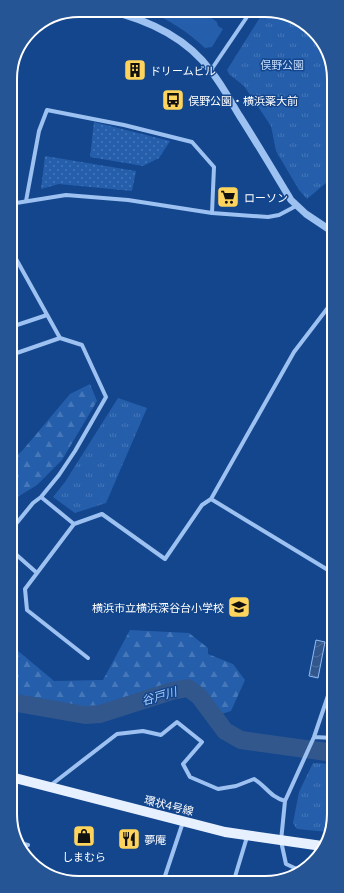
<svg xmlns="http://www.w3.org/2000/svg" width="344" height="893" viewBox="0 0 344 893" font-family="'Open Sans','Noto Sans JP',sans-serif">
<style>
.grass{fill:#255fac}
.forest{fill:url(#forest-firs)}
.park{fill:url(#park-tufts)}
.garden{fill:url(#garden-dots)}
.water{fill:url(#water-waves);stroke:#8fbcf4}
.lines{fill:none;stroke-linecap:round;stroke-linejoin:round}
.river{stroke:#32578c;stroke-width:18}
.minor{stroke:#9dc1f1;stroke-width:4}
.tertiary{stroke:#9dc1f1;stroke-width:7}
.primary{stroke:#e7f0ff;stroke-width:10}
.labels{text-anchor:middle;dominant-baseline:central;stroke-width:3;stroke-linejoin:round;paint-order:stroke}
.park-label{font-size:11px;fill:#c4dcfc;stroke:#13468d}
.poi-label{font-size:11px;fill:#fff;stroke:#13468d;text-anchor:start}
.street-label{font-size:11px;fill:#fff;stroke:#13468d}
.water-label{font-size:12px;font-style:italic;fill:#a9cbf8;stroke:#13468d}
.rim{fill:none;stroke:#fff;stroke-width:2}
</style>
<defs>
<pattern id="forest-firs" width="22" height="20" patternUnits="userSpaceOnUse"><rect width="22" height="20" fill="#255fac"/><path d="M5 1l3.5 6h-7zM16 11l3.5 6h-7z" fill="#4677b8"/></pattern>
<pattern id="park-tufts" width="24" height="20" patternUnits="userSpaceOnUse"><rect width="24" height="20" fill="#255fac"/><path d="M3 7l-1-3M5 7V3M7 7l1-3M15 17l-1-3M17 17v-4M19 17l1-3" fill="none" stroke="#4677b8"/></pattern>
<pattern id="garden-dots" width="8" height="8" patternUnits="userSpaceOnUse"><rect width="8" height="8" fill="#255fac"/><path d="M2 2h.1M6 6h.1" fill="none" stroke="#4677b8" stroke-width="1.8" stroke-linecap="round"/></pattern>
<pattern id="water-waves" width="16" height="10" patternUnits="userSpaceOnUse"><rect width="16" height="10" fill="#32578c"/><path d="M0 5q4-4 8 0t8 0" fill="none" stroke="#51709d"/></pattern>
</defs>
<rect width="100%" height="100%" fill="#13468d"/>
<!-- grass -->
<path class="grass" d="M147,10L202,11L217,22L218,26L223,29L212,47L205,48C188,32 169,20 147,10Z"/>
<!-- forest -->
<path class="forest" d="M90,384L97,401L62,460L37,485L11,501V460L22,451L70,394Z
M130,630L189,633L208,648V654L233,664L245,680L231,711L215,716L199,696L188,688L172,691L100,714L85,715L11,697V645L54,681L103,680Z"/>
<!-- park -->
<path class="park" d="M264,11H279L314,30L333,65V177L307,199L299,190L276,151L271,126L244,86L229,74L227,70Z
M118,398L147,408L106,503L75,513L53,497L65,482Z
M313,763L334,764V819L328,832L297,829L293,823L299,792Z"/>
<!-- garden -->
<path class="garden" d="M94,122L170,141L159,158L143,166L90,157Z
M45,156L136,171L132,191L59,184L41,189Z"/>
<!-- water -->
<path class="water" d="M316,640L325,642L318,678L309,676Z"/>
<g class="lines">
<!-- river -->
<path class="river" d="M11,702L85,715L100,714L172,691L188,688L199,696L225,731L241,740L334,753"/>
<!-- minor -->
<path class="minor" d="M211,70L251,11
M26,201L39,131L47,110L124,125L192,142L214,167L212,213
M10,204L66,195L128,200L212,213L268,217L279,215L296,206
M10,248L60,338L82,345L106,397L75,451L59,475L41,497L74,524L102,514L165,559L202,505L211,499
M333,301L294,352L211,499L333,573
M11,327L47,315
M11,355L60,338
M74,524L25,589L27,610L88,658
M11,530L33,503L41,497
M11,550L37,573
M314,737L334,738
M51,785L117,734L143,731L161,735L177,722L202,742L183,764L190,777L218,789L236,786L254,779C267,787 270,797 285,801
M20,843L28,845
M299,870L286,864L281,841L285,801L314,737L334,678
M163,882L183,822
M238,882L234,880L247,837"/>
<!-- tertiary -->
<path class="tertiary" d="M106,10C146,19 186,37 211,71C222,85 230,100 239,115C257,143 274,172 291,200L306,214L333,232"/>
<!-- primary -->
<path class="primary" d="M11,777L225,832L322,846"/>
</g>
<!-- icons -->
<defs>
<g id="building-square" transform="scale(1.15)"><rect x="-9" y="-9" width="18" height="18" rx="4" fill="#ffd45d" stroke="#13468d"/><path d="M-4-6H4V6H1V3H-1V6H-4ZM-2.5-4.3h1.7v1.8h-1.7ZM.8-4.3h1.7v1.8H.8ZM-2.5-1h1.7V.8h-1.7ZM.8-1h1.7V.8H.8Z" fill="#111"/></g>
<g id="bus-square" transform="scale(1.15)"><rect x="-9" y="-9" width="18" height="18" rx="4" fill="#ffd45d" stroke="#13468d"/><path d="M-5-6H5V4H4V6H2V4H-2V6H-4V4H-5ZM-3.5-4V0h7V-4ZM-3.5 1.2v1.5H-2V1.2ZM2 1.2v1.5H3.5V1.2Z" fill="#111"/></g>
<g id="supermarket-square" transform="scale(1.15)"><rect x="-9" y="-9" width="18" height="18" rx="4" fill="#ffd45d" stroke="#13468d"/><path d="M-6-5.5h2.5l.6 2H6L4.5 2H-2.5L-4.4-4H-6ZM-1.5 3.2a1.3 1.3 0 1 0 .1 0ZM3 3.2a1.3 1.3 0 1 0 .1 0Z" fill="#111"/></g>
<g id="school-square" transform="scale(1.15)"><rect x="-9" y="-9" width="18" height="18" rx="4" fill="#ffd45d" stroke="#13468d"/><path d="M0-5L7-2L0 1L-7-2ZM-4 1L0 2.5L4 1V4Q0 6-4 4Z" fill="#111"/></g>
<g id="shop-square" transform="scale(1.15)"><rect x="-9" y="-9" width="18" height="18" rx="4" fill="#ffd45d" stroke="#13468d"/><path d="M-5-2.5h2.3a2.7 3.5 0 0 1 5.4 0H5L5.5 6h-11ZM-1.5-2.5h3a1.5 2.3 0 0 0-3 0Z" fill="#111"/></g>
<g id="restaurant-square" transform="scale(1.15)"><rect x="-9" y="-9" width="18" height="18" rx="4" fill="#ffd45d" stroke="#13468d"/><path d="M-5-6h1v4h1v-4h1v4h1v-4h1v5L-1.5 .5V6h-2V.5L-5-1ZM5-6V6H3V1.5H1.5Q1.5-4 5-6Z" fill="#111"/></g>
</defs>
<g fill-rule="evenodd">
<use href="#building-square" x="135" y="70"/>
<use href="#bus-square" x="173" y="100"/>
<use href="#supermarket-square" x="228" y="197"/>
<use href="#school-square" x="239" y="607"/>
<use href="#shop-square" x="84" y="836"/>
<use href="#restaurant-square" x="129" y="839"/>
</g>
<g class="labels">
<!-- park labels -->
<g class="park-label">
<text x="282" y="64">俣野公園</text>
</g>
<!-- poi labels -->
<g class="poi-label">
<text x="150" y="70">ドリームビル</text>
<text x="188" y="100">俣野公園・横浜薬大前</text>
<text x="244" y="197">ローソン</text>
<text x="224" y="607" text-anchor="end">横浜市立横浜深谷台小学校</text>
<text x="144" y="839">夢庵</text>
<text x="84" y="856" text-anchor="middle">しまむら</text>
</g>
<!-- street labels -->
<g class="street-label">
<text transform="translate(169 805) rotate(14)">環状4号線</text>
</g>
<!-- water labels -->
<g class="water-label">
<text transform="translate(159 696) rotate(-16)">谷戸川</text>
</g>
</g>
<!-- crop -->
<path d="M0 0H344V893H0ZM79 17H265A62 62 0 0 1 327 79V814A62 62 0 0 1 265 876H79A62 62 0 0 1 17 814V79A62 62 0 0 1 79 17Z" fill="#265596" fill-rule="evenodd"/>
<path class="rim" d="M79 17H265A62 62 0 0 1 327 79V814A62 62 0 0 1 265 876H79A62 62 0 0 1 17 814V79A62 62 0 0 1 79 17Z"/>
</svg>
